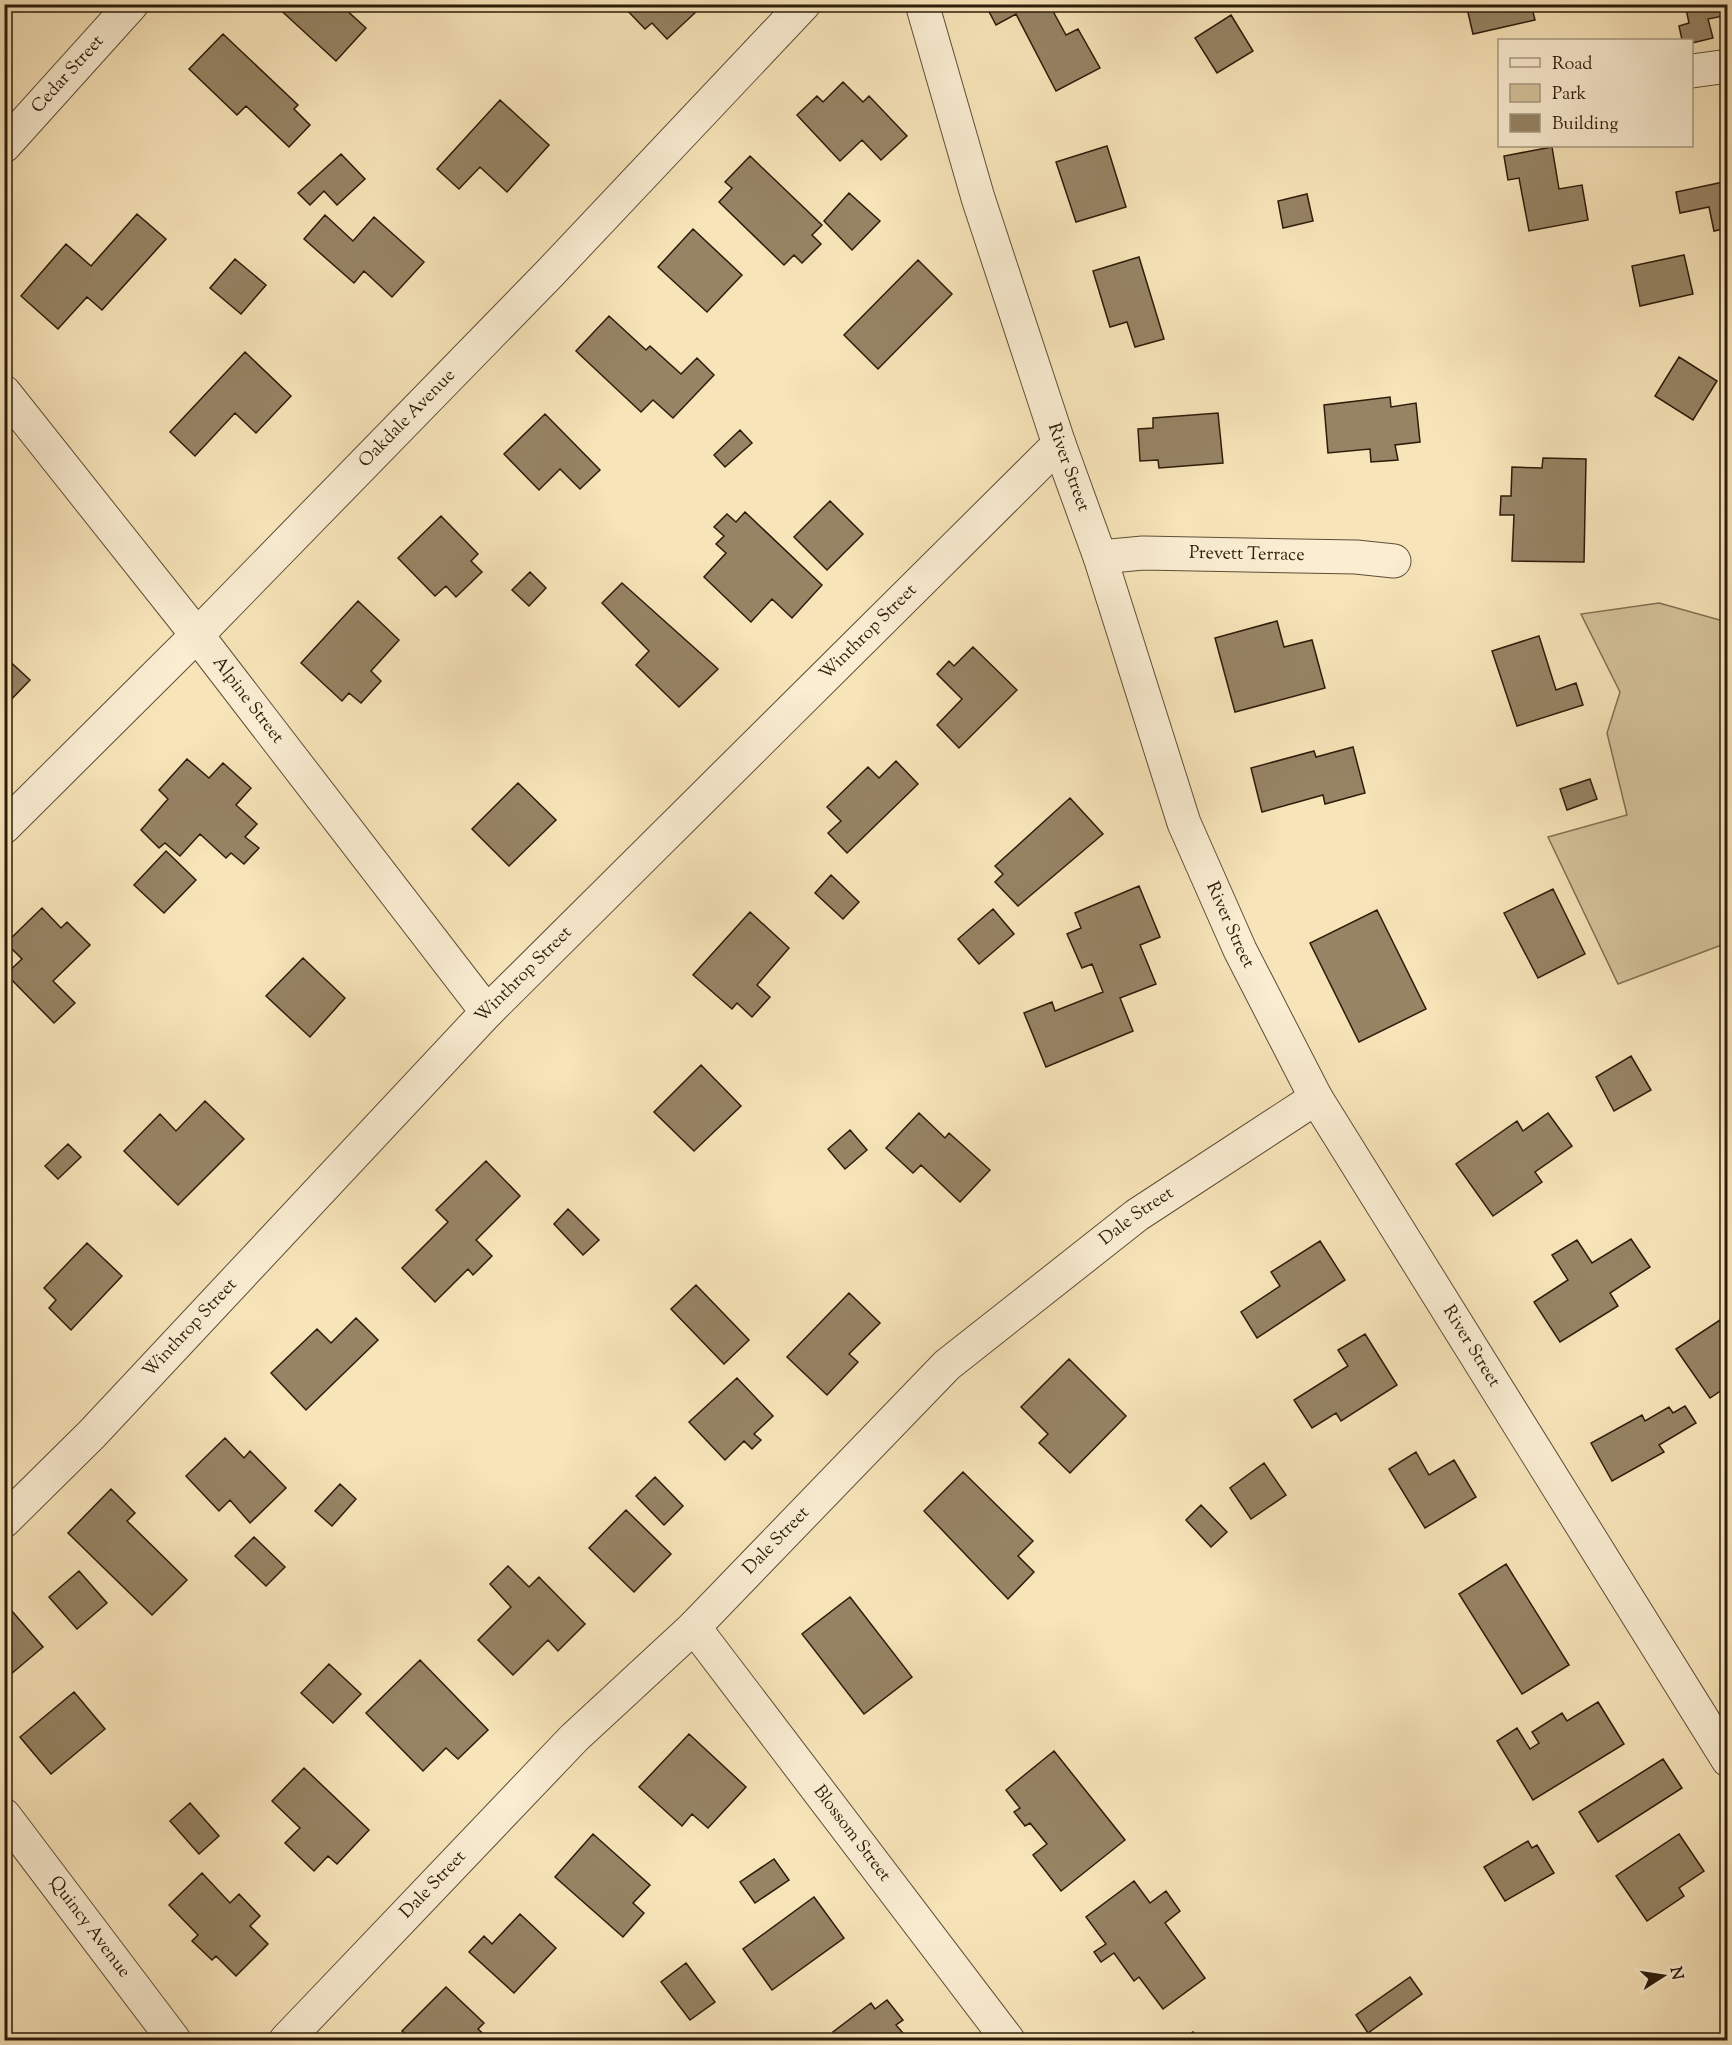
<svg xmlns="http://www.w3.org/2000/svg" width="1732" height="2045" viewBox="0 0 1732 2045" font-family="'Sorts Mill Goudy',serif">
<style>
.green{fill:#d4c29b;stroke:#806f52;stroke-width:1.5}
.building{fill:#968465;stroke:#2c1c0a;stroke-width:1.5}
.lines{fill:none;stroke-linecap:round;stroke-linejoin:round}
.minor-casing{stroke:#5f4e36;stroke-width:35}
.minor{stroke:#faedd2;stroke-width:33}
.labels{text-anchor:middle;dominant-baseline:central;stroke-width:5;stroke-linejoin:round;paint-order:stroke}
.street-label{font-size:18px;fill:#2c1c0a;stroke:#faedd2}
</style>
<rect width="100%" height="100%" fill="#f7e4b9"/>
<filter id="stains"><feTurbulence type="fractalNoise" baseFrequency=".00333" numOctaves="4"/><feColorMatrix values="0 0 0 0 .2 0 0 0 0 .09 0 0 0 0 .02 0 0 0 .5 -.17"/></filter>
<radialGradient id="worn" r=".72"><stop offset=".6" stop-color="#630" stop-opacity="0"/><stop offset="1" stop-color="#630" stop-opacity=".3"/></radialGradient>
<!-- green -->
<path class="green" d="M1659,603L1727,622V943L1618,984L1548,837L1627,815L1607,733L1620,692L1581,614Z"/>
<!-- building -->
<path class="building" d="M274,4H343L342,6L366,28L336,61Z
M629,4H693L698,10L667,39L652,23L645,29L625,8Z
M985,4H1049L1066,35L1078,29L1100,68L1056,91L1016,14L996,25Z
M1466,4H1531L1535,20L1473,34Z
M1685,4H1728V15L1708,19L1713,38L1692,43V40H1682L1679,26L1689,23Z
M1231,15L1253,51L1217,73L1195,38Z
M223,34L298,105L294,109L310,125L289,147L246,106L237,115L189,69Z
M843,82L863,102L869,96L907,136L881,160L862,140L840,161L797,115L817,96L823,102Z
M500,100L549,145L507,192L480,167L459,189L437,169Z
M1107,146L1126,207L1076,222L1056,162Z
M1552,147L1559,189L1582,185L1588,220L1529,231L1519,178L1508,180L1504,156Z
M341,154L365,179L337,205L324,191L310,205L298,193Z
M750,156L822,225L812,235L821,244L802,263L794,255L784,265L719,202L732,188L725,182Z
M1728,181V228L1714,231L1709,207L1680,213L1676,192Z
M849,193L880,221L852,250L824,221Z
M1307,194L1313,221L1283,228L1278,201Z
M137,214L166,239L102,310L87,297L58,329L21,296L66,244L91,266Z
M325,215L353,241L374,217L424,262L392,297L364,271L354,283L304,239Z
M693,229L742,275L707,312L658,267Z
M1684,255L1693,294L1640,306L1632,266Z
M1139,257L1164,339L1135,347L1127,322L1110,327L1093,271Z
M235,259L266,285L241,314L210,288Z
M918,260L952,294L878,369L844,335Z
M609,316L646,350L650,346L681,374L697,358L714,375L673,418L653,400L641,412L576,351Z
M245,352L291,396L256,433L235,413L195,456L170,432Z
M1679,357L1717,381L1693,420L1655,396Z
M1390,397L1391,407L1416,403L1420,442L1395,445L1398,460L1371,462L1370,449L1328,453L1324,405Z
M1218,413L1223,463L1159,468L1158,460L1140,461L1138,429L1153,428V418Z
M545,414L600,470L580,489L560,469L539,490L504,454Z
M740,430L752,443L725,467L714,455Z
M1543,458L1586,459L1584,562L1512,561L1514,515H1500L1501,496H1511L1512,467L1542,468Z
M830,501L863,534L827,570L794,537Z
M745,512L822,585L792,618L772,599L751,622L704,577L726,553L716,544L724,536L714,527L727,514L736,522Z
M441,516L478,554L471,561L482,572L456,597L446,586L435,596L398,558Z
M530,572L546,588L529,606L512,590Z
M622,583L718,669L679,707L636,665L649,651L602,603Z
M358,601L399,640L371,671L381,681L361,703L349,693L342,701L301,663Z
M1277,621L1284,647L1312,640L1325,688L1235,712L1215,638Z
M1539,636L1556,690L1576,683L1583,705L1517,726L1492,651Z
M973,647L1017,690L959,748L937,725L962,699L937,674L949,661L954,666Z
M4,656L30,680L4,707Z
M1353,747L1365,793L1325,804L1323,795L1262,812L1251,768L1314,751L1316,757Z
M187,759L209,778L223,763L251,788L236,805L257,824L245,837L259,848L244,864L231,853L226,858L200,834L180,856L165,843L159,848L141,830L168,799L159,790Z
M896,761L918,784L847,853L828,833L841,821L827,807L868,767L879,778Z
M1590,779L1597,799L1567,810L1560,789Z
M518,783L556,820L509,866L472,829Z
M1070,798L1103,834L1018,906L995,882L1003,874L995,866Z
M166,851L196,880L164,913L134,885Z
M831,875L859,902L843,919L815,893Z
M1139,886L1160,937L1140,945L1156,984L1120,998L1133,1031L1046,1067L1024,1013L1052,1002L1055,1011L1103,992L1092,964L1082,968L1067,934L1081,928L1075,913Z
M1553,889L1585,954L1538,978L1504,913Z
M42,908L61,928L67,922L90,945L53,981L75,1003L54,1023L6,974L22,959L6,943Z
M993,909L1014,934L979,964L958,939Z
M1377,910L1426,1009L1359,1042L1310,943Z
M750,912L789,948L757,985L770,997L752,1017L737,1003L732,1009L693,975Z
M303,958L345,998L310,1037L266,996Z
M1631,1056L1651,1090L1614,1111L1596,1077Z
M701,1065L741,1106L694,1151L654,1112Z
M205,1101L244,1139L178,1205L124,1151L160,1114L176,1131Z
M919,1113L945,1138L949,1133L990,1170L960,1202L921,1165L913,1173L886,1148Z
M1548,1113L1572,1146L1535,1172L1542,1182L1493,1216L1456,1164L1517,1121L1523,1131Z
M850,1130L867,1150L845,1169L828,1149Z
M68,1144L81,1157L58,1179L45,1166Z
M486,1161L520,1196L476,1240L492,1256L473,1275L468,1269L435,1302L402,1268L448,1222L436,1210Z
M568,1209L599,1240L583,1255L554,1224Z
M1631,1239L1650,1267L1610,1293L1618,1306L1560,1342L1534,1302L1568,1280L1552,1255L1577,1240L1592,1263Z
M1320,1241L1345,1280L1257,1338L1241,1312L1280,1286L1271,1272Z
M87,1243L122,1276L71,1330L49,1308L56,1300L44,1288Z
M696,1285L749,1340L724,1364L671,1309Z
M849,1293L880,1323L849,1354L858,1362L827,1395L787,1357Z
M356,1318L378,1340L306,1410L271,1373L317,1329L331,1343Z
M1720,1320L1728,1331V1386L1710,1398L1676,1349Z
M1365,1334L1397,1385L1341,1421L1336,1413L1312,1428L1294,1400L1348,1366L1338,1350Z
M1069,1359L1126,1416L1070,1473L1039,1443L1048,1434L1021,1407Z
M737,1378L773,1416L754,1434L761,1440L752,1449L744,1441L725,1460L689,1422Z
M1685,1406L1696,1423L1659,1445L1664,1452L1612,1481L1591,1443L1642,1415L1645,1421L1669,1407L1673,1413Z
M225,1438L244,1458L250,1451L286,1488L250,1523L230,1500L219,1511L186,1476Z
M1416,1452L1429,1475L1454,1460L1476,1497L1425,1528L1389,1469Z
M1264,1463L1286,1495L1251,1519L1230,1488Z
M963,1472L1033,1541L1018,1556L1034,1572L1008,1599L924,1511Z
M655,1477L683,1506L664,1525L636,1496Z
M340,1484L356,1499L332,1526L315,1511Z
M111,1489L135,1513L127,1521L187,1580L152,1615L68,1533Z
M1201,1505L1227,1532L1211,1547L1186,1520Z
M626,1510L671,1554L634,1592L589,1548Z
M254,1537L285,1567L266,1586L235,1556Z
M1506,1564L1569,1665L1522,1694L1459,1594Z
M508,1566L529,1587L539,1577L585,1624L558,1651L548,1640L513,1675L478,1640L511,1607L490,1584Z
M79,1571L107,1603L77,1629L49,1597Z
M850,1597L912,1677L864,1714L802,1634Z
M11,1610L43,1647L4,1680V1616Z
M420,1660L488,1730L458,1759L446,1748L423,1771L366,1713Z
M329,1664L361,1694L333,1723L301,1693Z
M74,1692L105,1729L51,1774L20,1737Z
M1598,1702L1624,1744L1533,1800L1497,1741L1517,1728L1530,1749L1539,1743L1532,1732L1562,1713L1567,1721Z
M689,1734L746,1787L708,1828L692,1814L682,1826L639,1787Z
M1054,1751L1125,1840L1061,1891L1033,1855L1047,1844L1030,1823L1025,1826L1014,1812L1020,1808L1006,1790Z
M1663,1759L1682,1788L1598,1842L1579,1812Z
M304,1768L369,1830L337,1864L328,1856L314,1871L285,1843L300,1828L272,1801Z
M190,1803L219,1836L199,1854L170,1821Z
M593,1834L650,1885L633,1903L644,1913L623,1937L555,1877Z
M1679,1834L1704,1871L1679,1888L1684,1896L1647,1921L1616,1876Z
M1528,1841L1532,1848L1537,1845L1554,1873L1505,1901L1484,1867Z
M774,1859L789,1880L755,1903L740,1882Z
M202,1873L230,1903L239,1894L260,1916L250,1926L268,1944L236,1976L216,1956L212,1960L192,1941L198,1935L169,1905Z
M1134,1881L1150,1903L1166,1891L1180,1911L1165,1923L1205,1978L1163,2009L1139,1977L1134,1981L1114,1953L1101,1962L1094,1952L1106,1944L1086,1917Z
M814,1897L844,1938L772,1990L743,1949Z
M520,1914L556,1948L514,1993L469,1952L484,1936L492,1944Z
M686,1963L715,2002L690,2020L661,1982Z
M1410,1977L1422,1994L1368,2033L1356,2015Z
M446,1987L484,2023L478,2029L490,2040H412L402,2031Z
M887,2000L903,2020L896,2025L909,2040H839L833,2032L871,2003L875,2009Z
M1193,2032L1199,2040H1181Z"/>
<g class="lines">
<!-- minor casing -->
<g class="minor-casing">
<g id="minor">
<path id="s1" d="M922,4L978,198L1059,444L1100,557L1184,823L1240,950L1316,1098L1728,1760"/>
<path d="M1692,71L1728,66"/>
<path id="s2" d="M4,146L132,4"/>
<path id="s3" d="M4,392L197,635L487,1012"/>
<path id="s4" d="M1100,557L1143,553L1356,557L1394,561"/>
<path id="s5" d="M4,827L197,635L550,273L804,4"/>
<path id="s6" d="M4,1521L92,1434L487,1012L1059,444"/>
<path id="s7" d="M694,1627L1008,2040"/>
<path id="s8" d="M4,1815L174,2040"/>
<path id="s9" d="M286,2040L574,1738L694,1627L947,1365L1137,1215L1316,1098"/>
</g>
</g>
<!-- minor -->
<use href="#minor" class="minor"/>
</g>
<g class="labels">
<!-- street labels -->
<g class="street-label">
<text stroke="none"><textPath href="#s2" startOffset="96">Cedar Street</textPath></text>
<text stroke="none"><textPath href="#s5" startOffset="574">Oakdale Avenue</textPath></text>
<text stroke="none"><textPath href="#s1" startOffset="486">River Street</textPath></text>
<text stroke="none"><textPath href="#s4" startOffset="147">Prevett Terrace</textPath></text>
<text stroke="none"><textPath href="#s6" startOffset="1240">Winthrop Street</textPath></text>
<text stroke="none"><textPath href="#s3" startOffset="393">Alpine Street</textPath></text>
<text stroke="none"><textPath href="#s1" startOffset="972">River Street</textPath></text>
<text stroke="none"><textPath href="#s6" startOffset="754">Winthrop Street</textPath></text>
<text stroke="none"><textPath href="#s9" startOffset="1186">Dale Street</textPath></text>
<text stroke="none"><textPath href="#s6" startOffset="268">Winthrop Street</textPath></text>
<text stroke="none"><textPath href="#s1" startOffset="1458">River Street</textPath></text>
<text stroke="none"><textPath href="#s9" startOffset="700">Dale Street</textPath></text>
<text stroke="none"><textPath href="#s7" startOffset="260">Blossom Street</textPath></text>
<text stroke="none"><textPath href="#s9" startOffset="214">Dale Street</textPath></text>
<text stroke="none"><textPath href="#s8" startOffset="141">Quincy Avenue</textPath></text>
</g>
</g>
<!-- margin -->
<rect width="1732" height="2045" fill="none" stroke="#f7e4b9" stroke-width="24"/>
<rect x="6" y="6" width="1720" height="2033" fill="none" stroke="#2c1c0a" stroke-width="3"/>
<rect x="12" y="12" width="1708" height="2021" fill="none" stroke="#2c1c0a" stroke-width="1.5"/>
<!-- legend -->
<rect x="1498" y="39" width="195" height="108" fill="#faedd2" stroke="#a89982" stroke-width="1.5"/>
<rect x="1510" y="58" width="30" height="9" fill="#faedd2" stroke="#a89982" stroke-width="1.5"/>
<text x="1552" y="69" font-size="18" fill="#2c1c0a">Road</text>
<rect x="1510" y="84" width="30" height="18" fill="#d4c29b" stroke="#a89982" stroke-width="1.5"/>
<text x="1552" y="99" font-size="18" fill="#2c1c0a">Park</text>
<rect x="1510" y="114" width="30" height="18" fill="#968465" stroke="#a89982" stroke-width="1.5"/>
<text x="1552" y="129" font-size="18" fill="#2c1c0a">Building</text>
<!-- north arrow -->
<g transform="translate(1663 1976) rotate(78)" stroke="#faedd2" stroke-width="4.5" paint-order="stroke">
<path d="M0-4.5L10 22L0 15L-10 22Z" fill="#2c1c0a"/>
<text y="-9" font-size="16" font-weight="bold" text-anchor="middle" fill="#2c1c0a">N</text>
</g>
<rect width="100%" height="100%" filter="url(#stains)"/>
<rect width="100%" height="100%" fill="url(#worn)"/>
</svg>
